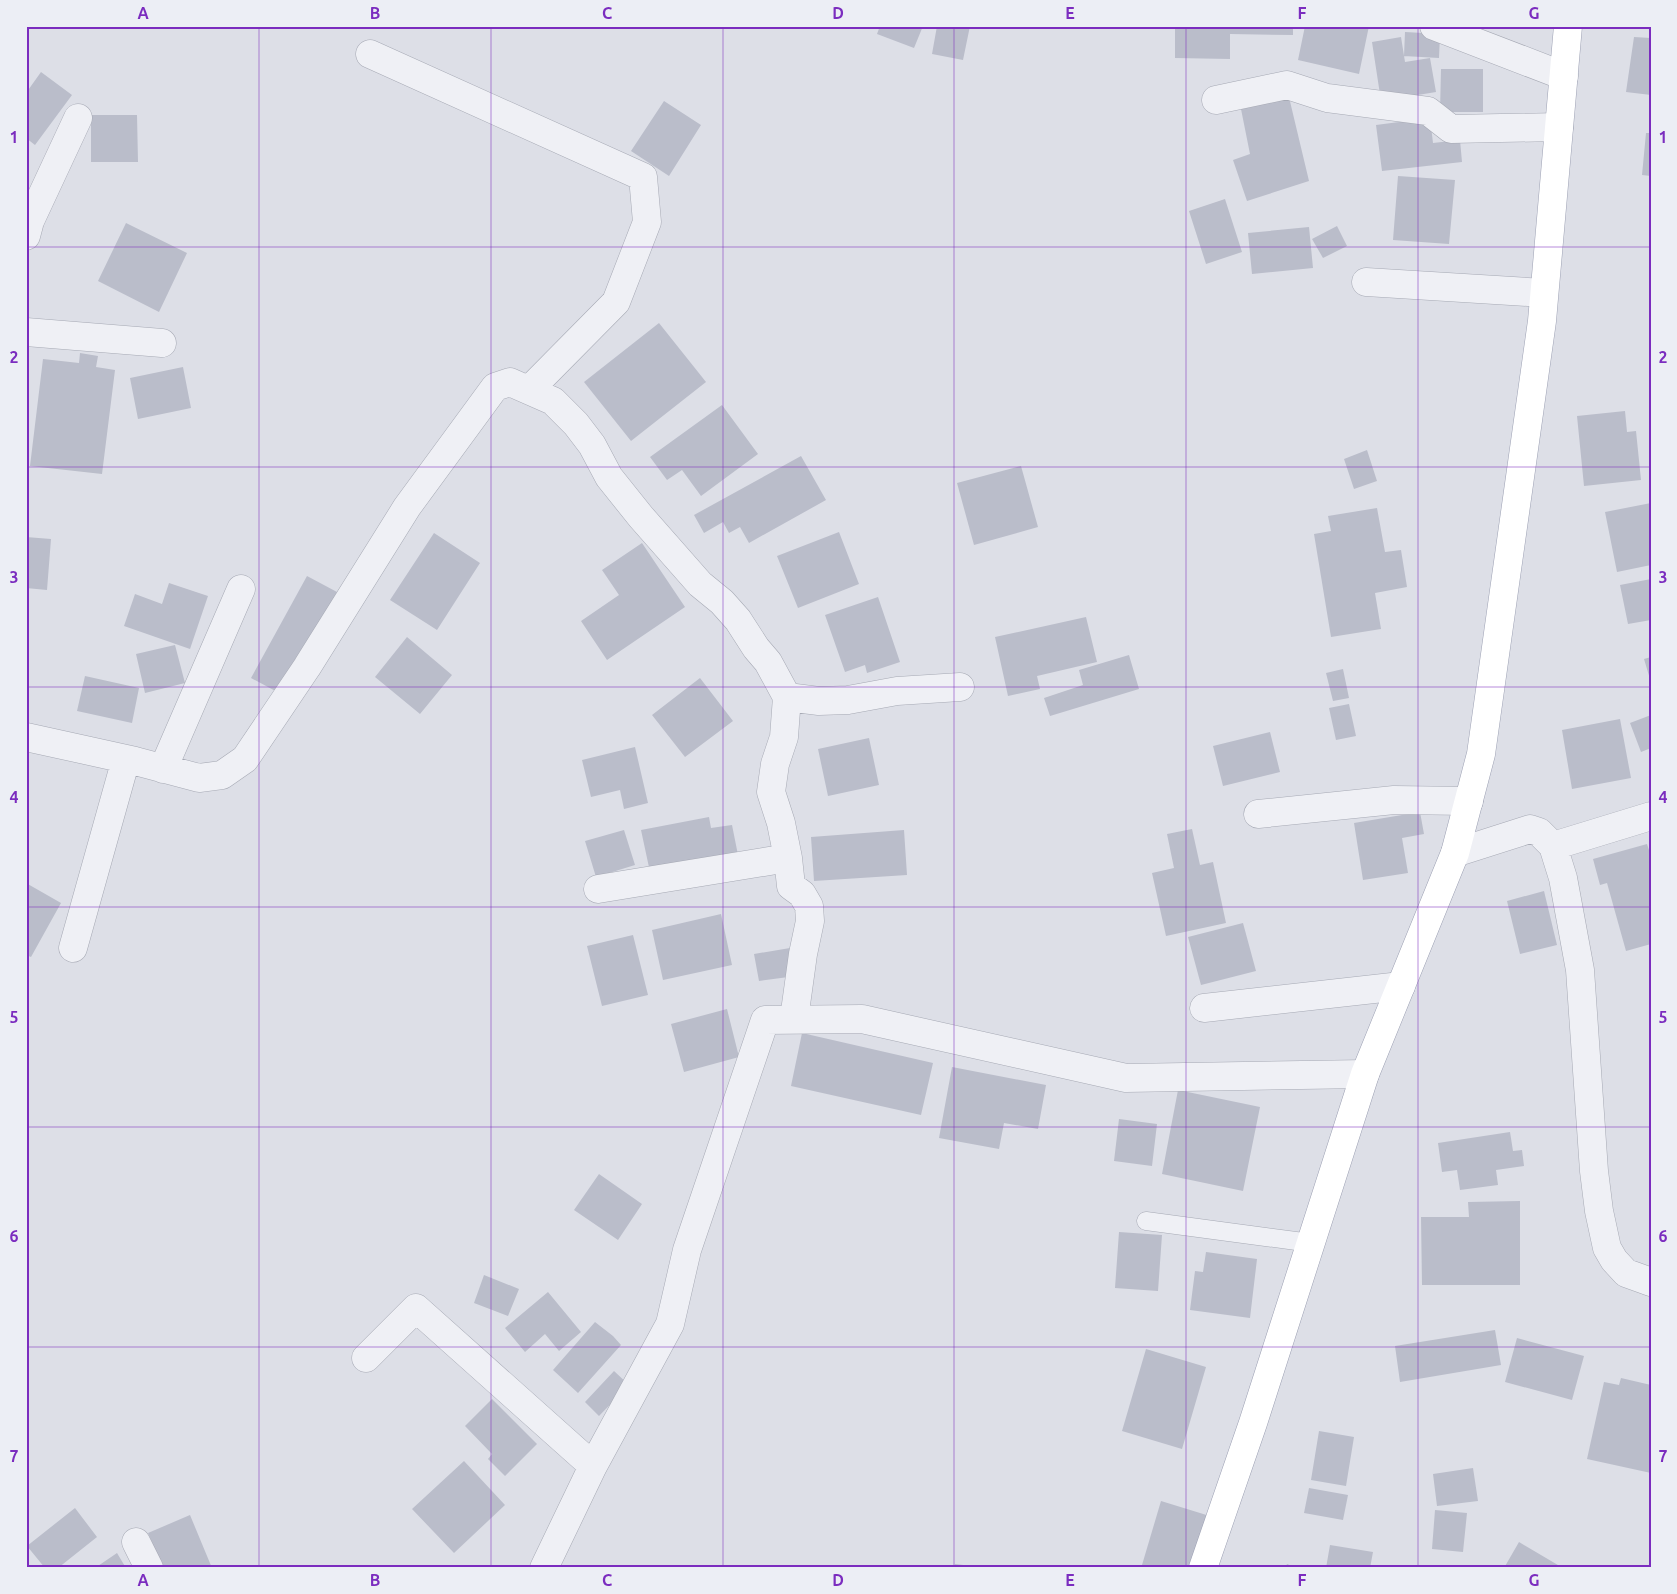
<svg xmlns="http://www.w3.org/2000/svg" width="1677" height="1594" viewBox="0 0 1677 1594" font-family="Ubuntu,sans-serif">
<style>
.building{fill:#babdca}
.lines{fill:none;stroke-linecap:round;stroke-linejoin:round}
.service-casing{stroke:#a6a9b4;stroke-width:19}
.minor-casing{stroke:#a6a9b4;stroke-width:29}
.primary-casing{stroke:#9ca0b3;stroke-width:29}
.service{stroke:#eff0f5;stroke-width:18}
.minor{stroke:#eff0f5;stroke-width:28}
.primary{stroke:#fff;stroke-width:28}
.grid{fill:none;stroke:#7b2cbf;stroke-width:1;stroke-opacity:0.55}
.neatline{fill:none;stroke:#7b2cbf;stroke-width:2}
.grid-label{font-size:16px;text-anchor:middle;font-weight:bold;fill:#7b2cbf}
</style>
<rect width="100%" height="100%" fill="#dddfe7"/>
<!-- building -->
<path class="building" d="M880,26H923L914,48L877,34Z
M937,26H970L963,60L932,54Z
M1175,26H1293V35L1230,34V59L1175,58Z
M1305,26H1369L1359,74L1298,60Z
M1405,32L1440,34L1439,58L1404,56Z
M1401,37L1405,62L1430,58L1436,92L1381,101L1372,42Z
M1634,37L1651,38V95L1626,92Z
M1441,69H1483V112H1440Z
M41,72L72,95L35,145L26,138V93Z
M1288,93L1309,181L1247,201L1233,160L1250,154L1241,109Z
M664,101L701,125L669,176L631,151Z
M91,115H137L138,162H91Z
M1430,118L1433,143L1460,140L1462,162L1382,171L1376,125Z
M1646,133H1651V176L1642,175Z
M1398,176L1455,180L1449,244L1393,240Z
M1225,199L1242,252L1206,264L1189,211Z
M126,223L187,253L159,312L98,281Z
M1337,226L1347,246L1323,258L1312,239Z
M1309,227L1313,268L1252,274L1248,233Z
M659,323L706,382L631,441L584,382Z
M80,353L98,356L96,367L115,370L102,474L30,466L43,359L79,363Z
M183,367L191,408L138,419L130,378Z
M722,405L758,454L701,496L682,470L667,480L650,457Z
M1625,411L1627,432L1636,431L1641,480L1584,486L1577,416Z
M1367,450L1377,481L1354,489L1344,459Z
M801,456L826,500L749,543L740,527L729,533L723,522L704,533L694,515Z
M1021,466L1038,527L974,545L957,483Z
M1651,503V565L1617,572L1605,512Z
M1377,508L1385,552L1401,550L1407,587L1375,593L1381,629L1331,637L1314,534L1331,531L1328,516Z
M839,532L859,584L798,608L777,556Z
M434,533L480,563L437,630L390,600Z
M26,537L51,539L47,590L26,588Z
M642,543L685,607L607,660L581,621L619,595L602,570Z
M307,576L337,592L281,694L251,678Z
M1651,579V620L1628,624L1620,585Z
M169,583L208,596L190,649L124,626L135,594L162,604Z
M878,597L900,662L867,673L865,665L845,672L825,615Z
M1086,617L1097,662L1037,676L1040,689L1008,696L995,637Z
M407,637L452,675L420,714L375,677Z
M175,645L185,683L145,693L136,654Z
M1129,655L1139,689L1050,716L1044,698L1083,685L1079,670Z
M1651,657V679H1650L1644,659Z
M1343,669L1349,698L1333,701L1326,673Z
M85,676L139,688L132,723L77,711Z
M700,678L733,721L685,757L652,715Z
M1349,704L1356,736L1336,740L1329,708Z
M1651,715V748L1641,752L1630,723Z
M1620,719L1631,778L1572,789L1562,730Z
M1270,732L1280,772L1223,786L1213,746Z
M869,738L879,785L828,796L818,749Z
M635,747L648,803L624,809L620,790L591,797L582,760Z
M1420,812L1424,834L1402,838L1408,873L1363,880L1354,823Z
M709,817L711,828L732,825L738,855L650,872L641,830Z
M1192,829L1200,865L1213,862L1226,923L1166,936L1152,873L1174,868L1167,834Z
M624,830L635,865L596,877L585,841Z
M904,830L907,875L814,881L811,837Z
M1647,844L1651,856V944L1626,951L1607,883L1600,885L1593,859Z
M26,883L61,903L31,957L26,955Z
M1544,891L1557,945L1520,954L1507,901Z
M721,914L732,965L663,980L652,930Z
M1243,923L1256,971L1201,985L1188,937Z
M633,935L648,995L602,1006L587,946Z
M790,948L796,976L759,981L754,954Z
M727,1009L739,1057L684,1072L671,1024Z
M802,1033L933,1063L921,1115L791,1086Z
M952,1067L1046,1085L1038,1129L1004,1123L999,1149L939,1138Z
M1178,1090L1260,1107L1243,1191L1162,1174Z
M1119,1119L1157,1124L1152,1166L1114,1161Z
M1510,1132L1513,1151L1522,1150L1524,1166L1496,1170L1498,1185L1460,1190L1457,1170L1442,1172L1438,1143Z
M599,1174L642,1204L618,1240L574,1210Z
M1520,1201V1285H1422L1421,1217H1469L1468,1202Z
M1119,1232L1162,1235L1158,1291L1115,1288Z
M1206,1252L1257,1259L1250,1318L1190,1310L1195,1271L1203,1272Z
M484,1275L519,1289L508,1316L474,1303Z
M548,1292L581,1332L559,1351L545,1334L525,1352L505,1328Z
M595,1322L613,1336L621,1345L578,1393L553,1370Z
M1495,1330L1501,1365L1400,1382L1395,1346Z
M1517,1338L1584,1356L1572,1400L1505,1382Z
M1146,1349L1206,1367L1182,1449L1122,1431Z
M614,1371L629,1385L599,1416L585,1402Z
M1621,1378L1651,1385V1473L1587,1459L1604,1382L1619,1385Z
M492,1399L537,1444L505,1476L488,1459L492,1454L465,1426Z
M1319,1431L1354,1437L1346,1486L1311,1480Z
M464,1461L505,1505L454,1553L412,1509Z
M1473,1468L1478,1501L1437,1506L1433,1474Z
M1309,1488L1348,1495L1343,1520L1304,1513Z
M1161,1501L1213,1517L1198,1568H1151L1142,1565Z
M75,1508L97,1537L58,1568H45L27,1546Z
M1435,1510L1467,1513L1463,1552L1432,1549Z
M190,1515L212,1568H163L148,1533Z
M1519,1542L1563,1568H1504Z
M1330,1545L1373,1552L1370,1568H1326Z
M117,1553L126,1568H95Z
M955,1564L980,1567V1568H954Z
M1287,1564L1297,1568H1285Z"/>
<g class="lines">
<!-- service casing -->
<g class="service-casing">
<path id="service" d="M1146,1221L1311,1243"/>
</g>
<!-- minor casing -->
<g class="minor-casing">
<path id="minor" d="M1434,26L1564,76
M370,54L643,177L647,222L616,302L529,390
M1216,100L1287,85L1327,98L1428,111L1451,129L1559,127
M26,236L30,221L78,118
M1366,282L1544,293
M26,332L162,343
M787,697L819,701L848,700L897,691L960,687
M26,737L135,761L199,778L222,775L245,759L307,667L407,507L495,387L510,382L553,401L576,424L592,445L609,477L641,517L700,584L722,602L738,620L756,648L768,662L787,697L784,737L775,764L771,792L781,823L788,858L791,886L802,894L809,906L810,921L803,954L794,1019
M163,769L241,589
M1258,814L1394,800L1469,801
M1553,846L1651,816
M1455,853L1530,829L1539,832L1553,846L1563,878L1580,970L1594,1171L1599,1211L1607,1248L1614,1260L1626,1273L1651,1282
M598,889L788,858
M73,948L126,759
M1204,1008L1401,986
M366,1358L416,1308L593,1466
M136,1542L149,1568
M544,1568L593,1466L670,1324L687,1250L765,1020L862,1019L1126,1078L1365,1074"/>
</g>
<!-- primary casing -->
<g class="primary-casing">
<path id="primary" d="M1203,1568L1253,1423L1365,1074L1455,853L1481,754L1542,321L1568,26"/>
</g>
<!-- service -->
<use href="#service" class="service"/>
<!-- minor -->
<use href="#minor" class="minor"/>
<!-- primary -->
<use href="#primary" class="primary"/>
</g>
<!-- grid -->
<path class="grid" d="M259,26V1568M491,26V1568M723,26V1568M954,26V1568M1186,26V1568M1418,26V1568M26,247H1651M26,467H1651M26,687H1651M26,907H1651M26,1127H1651M26,1347H1651"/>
<!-- border -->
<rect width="1677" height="1594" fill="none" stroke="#eceef5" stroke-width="55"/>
<rect x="28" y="28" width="1622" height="1538" class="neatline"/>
<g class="grid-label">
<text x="143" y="19">A</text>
<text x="375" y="19">B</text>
<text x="607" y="19">C</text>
<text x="838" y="19">D</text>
<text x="1070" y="19">E</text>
<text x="1302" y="19">F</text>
<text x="1534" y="19">G</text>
<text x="14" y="143">1</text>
<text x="1663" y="143">1</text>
<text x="14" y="363">2</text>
<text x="1663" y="363">2</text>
<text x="14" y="583">3</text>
<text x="1663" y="583">3</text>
<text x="14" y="803">4</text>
<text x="1663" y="803">4</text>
<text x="14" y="1023">5</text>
<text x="1663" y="1023">5</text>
<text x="14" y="1242">6</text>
<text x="1663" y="1242">6</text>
<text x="14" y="1462">7</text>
<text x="1663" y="1462">7</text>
<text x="143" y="1586">A</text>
<text x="375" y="1586">B</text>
<text x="607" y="1586">C</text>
<text x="838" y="1586">D</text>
<text x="1070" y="1586">E</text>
<text x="1302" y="1586">F</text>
<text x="1534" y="1586">G</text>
</g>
</svg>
